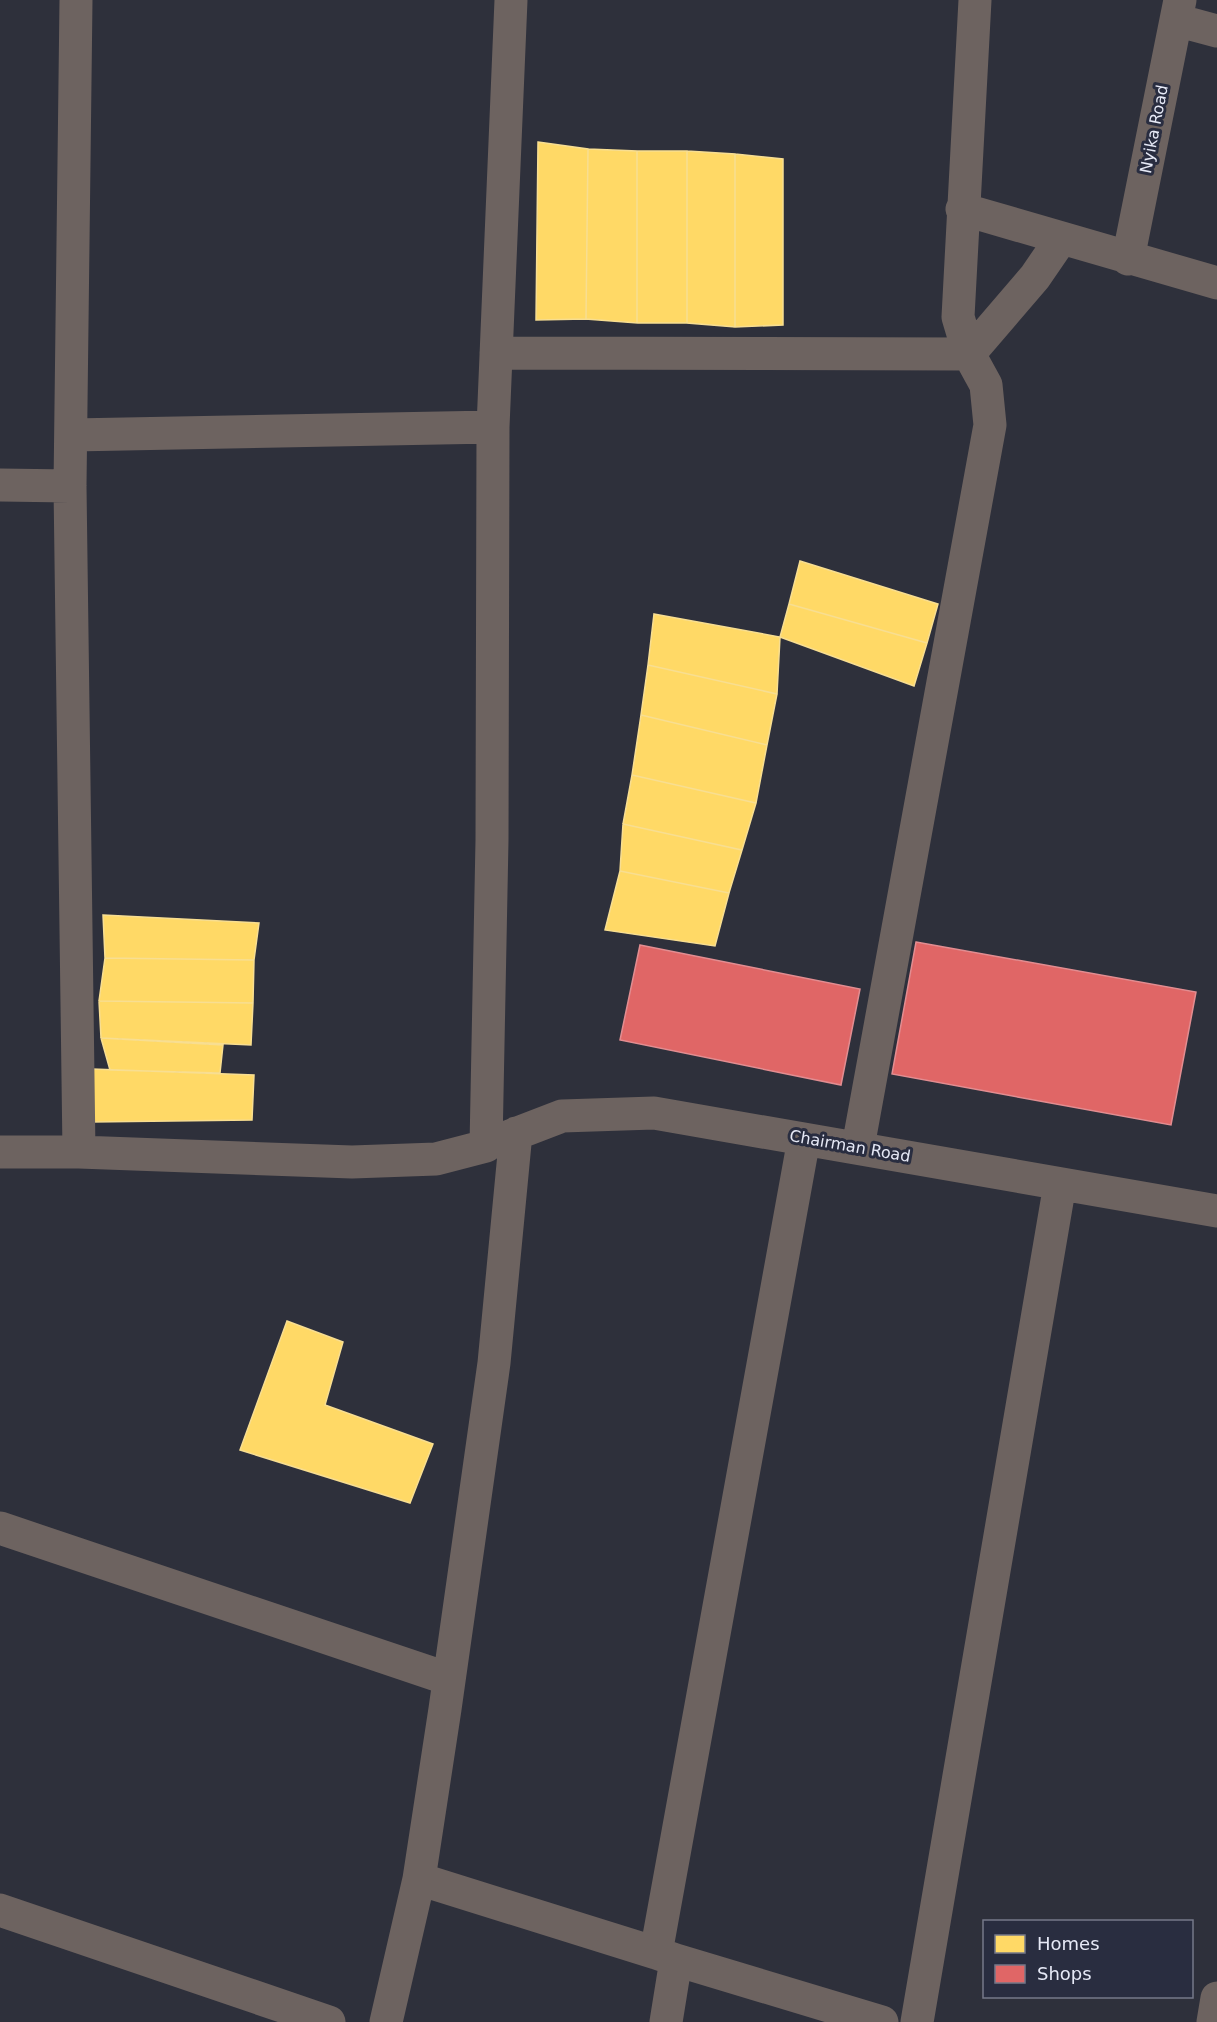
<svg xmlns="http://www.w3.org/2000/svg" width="1217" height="2022" viewBox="0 0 1217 2022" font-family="'DejaVu Sans',sans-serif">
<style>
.homes{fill:#ffd966;stroke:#f8de91;stroke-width:1.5}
.shops{fill:#e06666;stroke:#e28d91;stroke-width:1.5}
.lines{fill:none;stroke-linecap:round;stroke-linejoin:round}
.minor{stroke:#6d6360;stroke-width:33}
.labels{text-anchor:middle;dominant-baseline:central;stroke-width:6;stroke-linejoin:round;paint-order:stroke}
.street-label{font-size:16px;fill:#e6e9f6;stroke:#292d40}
</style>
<rect width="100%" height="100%" fill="#2e303b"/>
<!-- homes -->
<path class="homes" d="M538,142L588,149L586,319L536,320Z
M588,149L637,151V323L586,319Z
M637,151H687V323H637Z
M687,151L735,154V327L687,323Z
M735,154L783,159V325L735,327Z
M800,561L938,604L927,643L789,604Z
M789,604L927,643L914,686L780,637Z
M654,614L780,637L777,694L648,665Z
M648,665L777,694L767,745L641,715Z
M641,715L767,745L756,803L632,775Z
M632,775L756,803L742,850L623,824Z
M623,824L742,850L729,893L620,871Z
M620,871L729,893L715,946L605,930Z
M103,915L259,923L254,960L105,958Z
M105,958L254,960L253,1003L99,1001Z
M99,1001L253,1003L251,1045L101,1038Z
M101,1038L223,1045L220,1073L110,1070Z
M92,1069L254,1075L252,1120L92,1122Z
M287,1321L343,1342L325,1405L433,1444L410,1503L240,1450Z"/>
<!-- shops -->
<path class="shops" d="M916,942L1196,992L1171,1125L892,1074Z
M640,945L860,989L841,1085L620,1040Z"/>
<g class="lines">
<!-- minor -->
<path class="minor" d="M76,0L70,486L79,1152
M1176,20L1217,31
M962,209L1217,283
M1128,259L1180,0
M496,353L969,354L1035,277L1061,239
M72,435L493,427
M0,485L70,486
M497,1141L562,1116L654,1113L1217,1211
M858,1147L990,425L986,385L969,354L958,317L975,0
M0,1152H79L352,1162L436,1159L486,1146L492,840L493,427L511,0
M0,1528L449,1679
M419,1879L656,1953
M0,1910L329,2022
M676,1960L656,1953L804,1139
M386,2022L419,1879L445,1709L494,1363L516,1133
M666,2022L676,1960L882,2022
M917,2022L1060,1184
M1213,2022L1217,1998"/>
</g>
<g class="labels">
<!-- street labels -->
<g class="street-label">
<text transform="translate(1154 129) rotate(-79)">Nyika Road</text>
<text transform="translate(850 1146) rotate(10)">Chairman Road</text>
</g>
</g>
<!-- legend -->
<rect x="983" y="1920" width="210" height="78" fill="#292d40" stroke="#757889" stroke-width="1.5"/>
<rect x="995" y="1935" width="30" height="18" fill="#ffd966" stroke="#757889" stroke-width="1.5"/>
<text x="1037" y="1950" font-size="18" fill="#e6e9f6">Homes</text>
<rect x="995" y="1965" width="30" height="18" fill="#e06666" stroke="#757889" stroke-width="1.5"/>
<text x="1037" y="1980" font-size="18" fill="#e6e9f6">Shops</text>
</svg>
